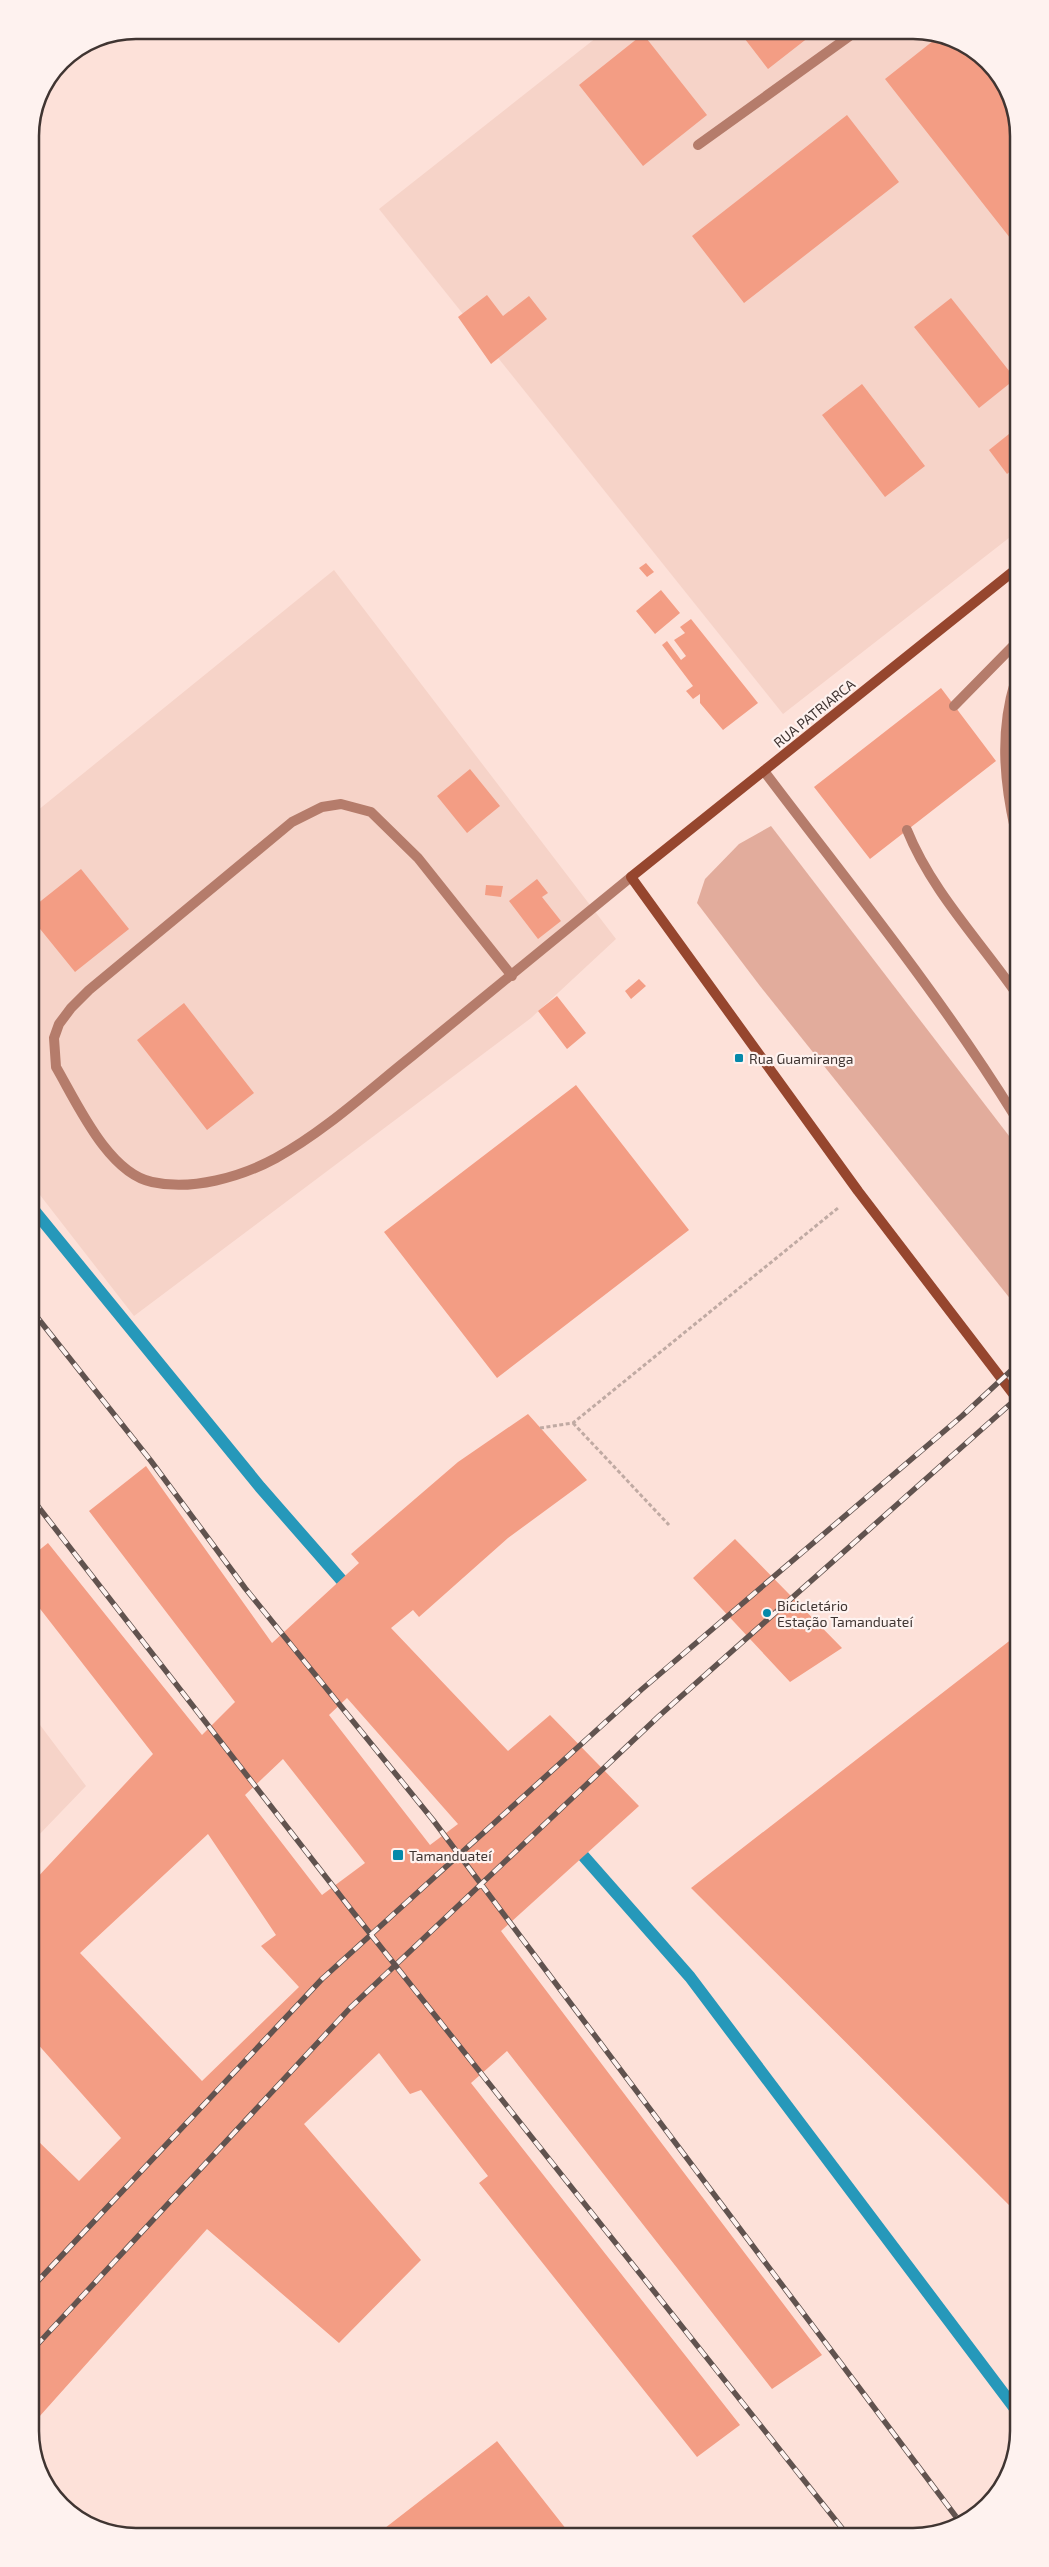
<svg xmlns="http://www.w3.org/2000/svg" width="1049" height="2567" viewBox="0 0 1049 2567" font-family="'Exo 2',sans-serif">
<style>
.built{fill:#f6d3c8}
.green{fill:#e2ac9c}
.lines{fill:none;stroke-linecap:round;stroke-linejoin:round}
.stream{stroke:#2698ba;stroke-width:12}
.building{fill:#f39d84;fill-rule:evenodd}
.path{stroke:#c0aaa3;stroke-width:3;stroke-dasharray:4 2.5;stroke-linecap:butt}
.lane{stroke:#b57c6b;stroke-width:10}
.secondary{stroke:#96462e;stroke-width:10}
.rail-casing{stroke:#61534f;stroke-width:5.5}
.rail{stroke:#fef2ef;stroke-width:4;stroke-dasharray:11;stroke-linecap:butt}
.poi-dot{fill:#0589aa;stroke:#fef2ef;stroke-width:2}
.labels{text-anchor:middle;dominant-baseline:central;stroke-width:4.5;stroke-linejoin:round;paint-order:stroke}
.street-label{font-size:14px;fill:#403532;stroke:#fef2ef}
.poi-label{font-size:14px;fill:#403532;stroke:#fef2ef;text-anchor:start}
.rim{fill:none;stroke:#403532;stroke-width:2.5}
</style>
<rect width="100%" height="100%" fill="#fde1d9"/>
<!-- built -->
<path class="built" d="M606,30H920L978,52L1013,102L1014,534L783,714L379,209Z
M334,570L616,939L531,1018L134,1316L33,1186L32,815Z
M34,1717L86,1786L34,1840Z"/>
<!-- green -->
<path class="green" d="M771,826L1016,1145V1306L760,986L697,903L705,879L739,844Z"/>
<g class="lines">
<!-- stream -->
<path class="stream" d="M33,1209L260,1487L351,1591
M572,1843L690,1977L1019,2414"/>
</g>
<!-- building -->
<path class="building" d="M738,30H818L768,69Z
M643,34L707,115L643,166L579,85Z
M938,37L970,49L1013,104L1014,243L885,79Z
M847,115L899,182L744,303L692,236Z
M487,295L503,316L529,296L547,319L491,364L458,317Z
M951,298L1014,377V380L979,408L914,327Z
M862,384L925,466L885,497L822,415Z
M1014,430V468L1007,474L989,450Z
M646,563L654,572L647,577L639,568Z
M661,590L680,613L655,634L636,611Z
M691,619L758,703L723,730L700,703V694L693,699L686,691L693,686L662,645L667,641L681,660L686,656L674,640L685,633L680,627Z
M941,688L996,761L870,859L814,787Z
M470,769L500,806L467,833L437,796Z
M81,869L129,929L75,972L32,919V908Z
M537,879L548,893L542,897L561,921L538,939L509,901Z
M486,885L503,886L501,897L485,895Z
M639,979L646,986L631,999L625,991Z
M557,996L586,1033L567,1049L538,1011Z
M184,1003L254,1093L207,1130L137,1040Z
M576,1085L689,1230L497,1378L384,1232Z
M528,1414L587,1480L508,1538L419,1617L413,1610L391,1628L508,1751L550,1715L639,1806L501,1931L822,2355L772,2389L507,2051L471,2083L740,2425L697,2457L479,2183L488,2176L421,2090L410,2094L379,2053L304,2124L421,2260L339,2343L207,2229L39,2417L35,2414V2231L38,2227L35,2224V2138L79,2181L121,2138L35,2041L34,1881L153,1754L34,1601L33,1555L48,1543L202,1735L235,1702L89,1511L146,1466L272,1643L359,1563L351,1554L458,1462ZM347,1698L458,1824L430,1845L329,1715ZM283,1759L365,1863L322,1895L245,1795ZM208,1834L276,1935L261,1946L299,1987L202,2081L80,1953Z
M735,1539L842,1648L790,1682L693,1578Z
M1017,1635L1018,2214L691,1888Z
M497,2441L570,2534L376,2535L496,2442Z"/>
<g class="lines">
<!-- path -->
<path class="path" d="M573,1423L669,1525
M540,1428L573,1423L838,1208"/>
<!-- lane -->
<path class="lane" d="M698,145L858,30
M1015,682C1000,731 1004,780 1015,829
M954,706L1015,644
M764,771C850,885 941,996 1016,1118
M907,830C931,890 979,940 1016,993
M512,976L418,858L371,812L341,804L322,807L292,822L89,990L71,1008L59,1024L54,1038L56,1067C77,1103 108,1173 152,1182C192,1191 241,1177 276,1158C325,1131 368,1091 412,1056C485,996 558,937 631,877"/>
<!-- secondary -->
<path class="secondary" d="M1015,570L631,877L858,1191L1017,1399"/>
<!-- rail casing -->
<g class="rail-casing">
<path id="rail" d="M33,1312L151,1461L245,1588L433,1820L960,2522
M33,1500L353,1912L845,2532
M35,2284L322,1979L641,1690L962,1416L1016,1366
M35,2347L350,2008L659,1716L1017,1398"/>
</g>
<!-- rail -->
<use href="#rail" class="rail"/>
</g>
<!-- markers -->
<g class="poi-dot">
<rect x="734" y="1053" width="10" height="10" rx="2.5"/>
<circle cx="767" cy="1613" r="5"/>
<rect x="392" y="1849" width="12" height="12" rx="2.5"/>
</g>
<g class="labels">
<!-- street labels -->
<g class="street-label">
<text transform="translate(814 713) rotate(-39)">RUA PATRIARCA</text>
</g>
<!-- poi labels -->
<g class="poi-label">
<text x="749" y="1058">Rua Guamiranga</text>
<text x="777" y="1605">Bicicletário<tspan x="777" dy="16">Estação Tamanduateí</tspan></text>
<text x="409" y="1855">Tamanduateí</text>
</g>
</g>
<!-- crop -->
<path d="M0 0H1049V2567H0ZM136 39H913A97 97 0 0 1 1010 136V2431A97 97 0 0 1 913 2528H136A97 97 0 0 1 39 2431V136A97 97 0 0 1 136 39Z" fill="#fef2ef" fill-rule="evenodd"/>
<path class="rim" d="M136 39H913A97 97 0 0 1 1010 136V2431A97 97 0 0 1 913 2528H136A97 97 0 0 1 39 2431V136A97 97 0 0 1 136 39Z"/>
</svg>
